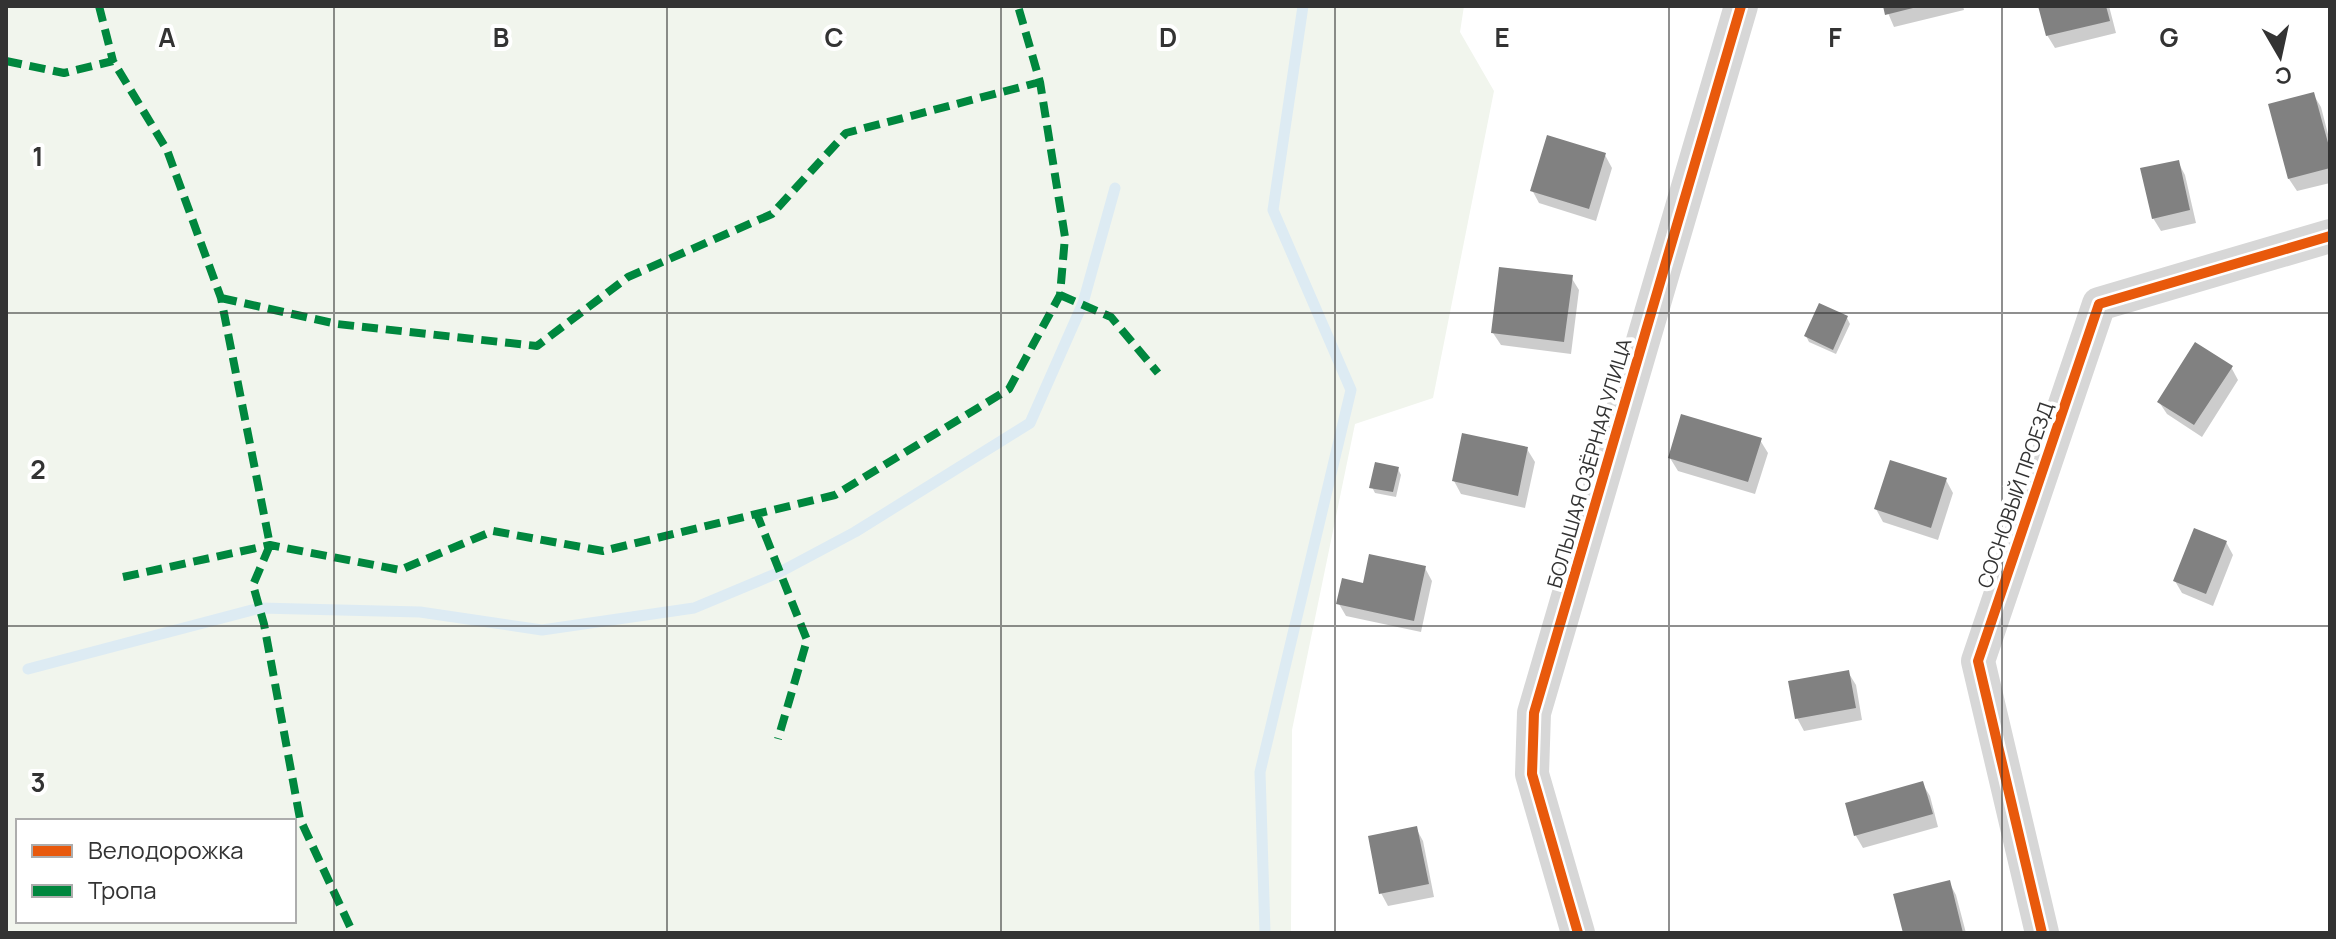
<svg xmlns="http://www.w3.org/2000/svg" width="2336" height="939" viewBox="0 0 2336 939" font-family="Manrope,sans-serif">
<style>
.green{fill:#f1f5ed;fill-rule:evenodd}
.shadow{fill:#0003}
.lines{fill:none;stroke-linecap:round;stroke-linejoin:round}
.stream{stroke:#ddebf3;stroke-width:11}
.building{fill:#818181}
.street{stroke:#d7d7d7;stroke-width:34}
.quiet{stroke:#00873e;stroke-width:8;stroke-dasharray:16 8;stroke-linecap:butt}
.cycleway-casing{stroke:#fff;stroke-width:15}
.cycleway{stroke:#e8590c;stroke-width:10}
.grid{fill:none;stroke:#333;stroke-width:2;stroke-opacity:0.55}
.labels{text-anchor:middle;dominant-baseline:central;stroke-width:8;stroke-linejoin:round;paint-order:stroke}
.street-label{font-size:20px;fill:#333;stroke:#fff}
.grid-label{font-size:26px;text-anchor:middle;font-weight:bold;fill:#333;stroke:#fff;stroke-width:8;stroke-linejoin:round;paint-order:stroke}
</style>
<rect width="100%" height="100%" fill="#fff"/>
<!-- green -->
<path class="green" d="M6,6H1464L1460,32L1494,91L1433,398L1355,424L1292,730L1291,933H6ZM18,821H294V921H18Z"/>
<!-- shadow -->
<path class="shadow" d="M1885,6H1963L1964,10L1894,27Z
M2041,6H2109L2116,33L2055,48L2047,35Z
M2313,94L2321,107L2330,142V183L2297,191L2289,179Z
M1605,155L1612,168L1596,221L1539,203L1532,190Z
M2178,162L2185,175L2196,223L2161,231L2153,218Z
M1571,277L1579,290L1571,354L1501,345L1493,333Z
M1847,318L1850,324L1836,354L1809,342L1806,336Z
M2231,367L2238,380L2202,437L2167,414L2159,402Z
M1760,440L1768,453L1755,494L1678,471L1670,458Z
M1527,449L1535,462L1525,508L1461,494L1454,481Z
M1398,469L1401,475L1396,497L1375,493L1372,487Z
M1946,480L1953,493L1938,540L1883,522L1876,509Z
M2226,542L2233,555L2213,606L2182,593L2175,581Z
M1425,568L1432,581L1421,632L1346,616L1339,604L1364,585Z
M1848,672L1856,685L1862,720L1804,731L1797,718Z
M1922,783L1930,796L1938,827L1863,848L1856,836L1847,804Z
M1416,828L1423,841L1434,897L1388,906L1381,893Z
M1949,882L1956,895L1966,933H1905Z"/>
<g class="lines">
<!-- stream -->
<path class="stream" d="M28,669L260,608L420,612L542,630L694,608L780,572L855,532L1030,423L1083,303L1115,188
M1265,933L1260,772L1351,390L1273,210L1303,6"/>
</g>
<!-- building -->
<path class="building" d="M1883,6H1917V7L1885,15Z
M2038,6H2106L2110,21L2046,36Z
M2314,92L2330,150V168L2288,179L2268,104Z
M1547,135L1606,153L1589,209L1530,191Z
M2179,160L2190,210L2152,219L2140,168Z
M1499,267L1573,275L1564,342L1491,333Z
M1819,303L1848,316L1833,350L1804,336Z
M2195,342L2233,366L2194,425L2157,402Z
M1681,414L1762,438L1748,482L1668,458Z
M1462,433L1528,447L1518,496L1452,481Z
M1890,460L1947,478L1931,528L1874,509Z
M1375,462L1399,467L1393,492L1369,488Z
M2194,528L2227,541L2206,594L2173,581Z
M1369,554L1426,566L1414,621L1336,604L1342,578L1363,583Z
M1849,670L1856,708L1795,719L1788,681Z
M1923,781L1933,814L1854,836L1845,803Z
M1417,826L1429,884L1379,894L1368,836Z
M1950,880L1963,933H1903L1893,894Z"/>
<g class="lines">
<!-- street -->
<path class="street" d="M1578,933L1532,774L1534,713L1741,6
M2042,933L1978,661L2099,304L2330,236"/>
<!-- quiet -->
<path class="quiet" d="M99,6L113,61
M6,61L64,73L113,61L167,150L221,298L270,545L253,585L264,624L300,819L353,933
M1060,295L1111,317L1158,373
M221,298L337,324L537,346L628,277L772,214L846,133L1040,82
M756,512L807,640L778,739
M123,577L270,545L400,570L493,531L603,551L835,495L1009,389L1060,295L1065,237L1040,82L1018,6"/>
<!-- cycleway casing -->
<g class="cycleway-casing">
<path id="cycleway" d="M1578,933L1532,774L1534,713L1741,6
M2042,933L1978,661L2099,304L2330,236"/>
</g>
<!-- cycleway -->
<use href="#cycleway" class="cycleway"/>
</g>
<!-- grid -->
<path class="grid" d="M334,6V933M667,6V933M1001,6V933M1335,6V933M1669,6V933M2002,6V933M6,313H2330M6,626H2330"/>
<g class="labels">
<!-- street labels -->
<g class="street-label">
<text transform="translate(1589 463) rotate(-74)">БОЛЬШАЯ ОЗЁРНАЯ УЛИЦА</text>
<text transform="translate(2015 495) rotate(-71)">СОСНОВЫЙ ПРОЕЗД</text>
</g>
</g>
<g class="grid-label">
<text x="167" y="47">A</text>
<text x="501" y="47">B</text>
<text x="834" y="47">C</text>
<text x="1168" y="47">D</text>
<text x="1502" y="47">E</text>
<text x="1835" y="47">F</text>
<text x="2169" y="47">G</text>
<text x="38" y="166">1</text>
<text x="38" y="479">2</text>
<text x="38" y="792">3</text>
</g>
<!-- border -->
<rect width="2336" height="939" fill="none" stroke="#333333" stroke-width="16"/>
<!-- legend -->
<rect x="16" y="819" width="280" height="104" fill="#ffffff" stroke="#adadad" stroke-width="2"/>
<rect x="32" y="845" width="40" height="12" fill="#e8590c" stroke="#adadad" stroke-width="2"/>
<text x="88" y="859" font-size="24" fill="#333333">Велодорожка</text>
<rect x="32" y="885" width="40" height="12" fill="#00873e" stroke="#adadad" stroke-width="2"/>
<text x="88" y="899" font-size="24" fill="#333333">Тропа</text>
<!-- north arrow -->
<g transform="translate(2280 56) rotate(171)" stroke="#ffffff" stroke-width="6" paint-order="stroke">
<path d="M0-6L14 30L0 20L-14 30Z" fill="#333333"/>
<text y="-12" font-size="22" font-weight="bold" text-anchor="middle" fill="#333333">С</text>
</g>
</svg>
